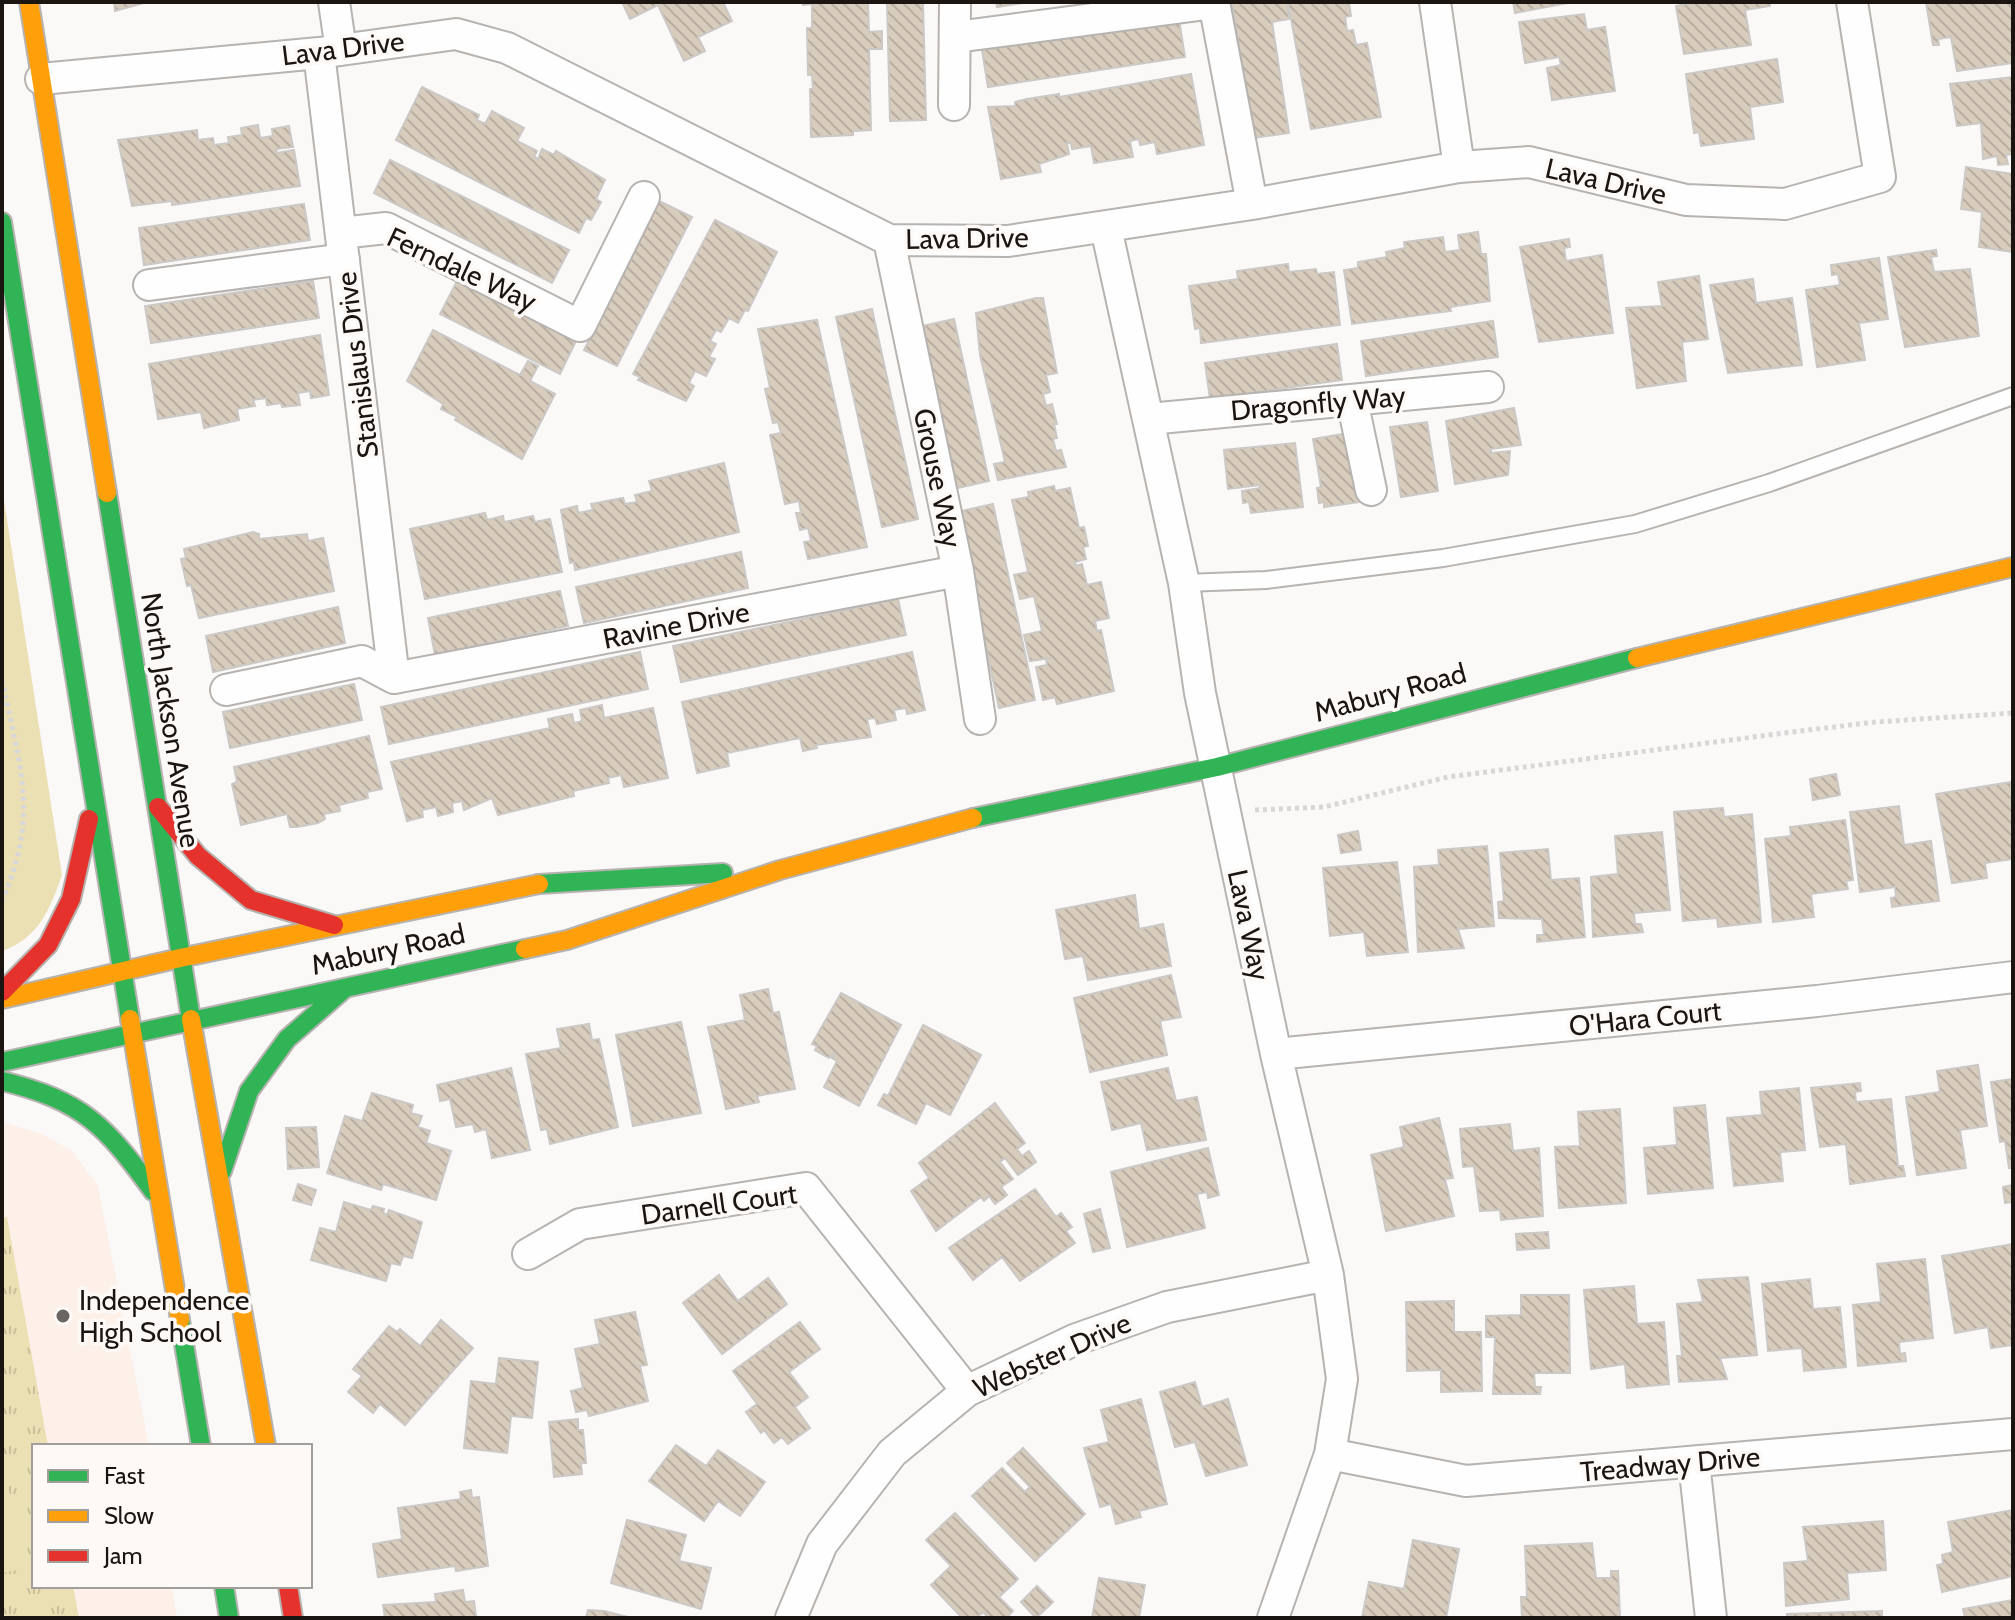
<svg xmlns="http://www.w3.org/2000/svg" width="2015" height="1620" viewBox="0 0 2015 1620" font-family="Cabin,sans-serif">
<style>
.built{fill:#fcf0e9}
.grass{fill:url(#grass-tufts)}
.park{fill:#ebe0b3}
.building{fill:url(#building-back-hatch);stroke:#cbc8c5;stroke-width:2}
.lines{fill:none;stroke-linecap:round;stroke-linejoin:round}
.lane-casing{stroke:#b6b3b0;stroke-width:20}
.street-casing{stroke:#b6b3b0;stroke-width:34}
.fast-casing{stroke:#b6b3b0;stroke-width:22}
.slow-casing{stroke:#b6b3b0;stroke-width:22}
.jam-casing{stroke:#b6b3b0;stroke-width:22}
.path{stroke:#d8d7d7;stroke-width:5;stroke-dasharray:4 4;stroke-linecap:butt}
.lane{stroke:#fefefe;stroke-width:16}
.street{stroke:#fefefe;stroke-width:30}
.fast{stroke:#30b455;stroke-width:18}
.slow{stroke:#ff9f0a;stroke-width:18}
.jam{stroke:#e5322d;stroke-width:18}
.poi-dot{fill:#696562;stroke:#fcf9f7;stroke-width:3}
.labels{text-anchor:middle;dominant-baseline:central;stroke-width:7;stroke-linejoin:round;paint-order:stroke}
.street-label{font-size:28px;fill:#1a1511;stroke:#fcf9f7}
.poi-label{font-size:28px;fill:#1a1511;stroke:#fcf9f7;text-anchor:start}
</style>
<defs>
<pattern id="grass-tufts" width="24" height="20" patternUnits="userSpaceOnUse" patternTransform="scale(2)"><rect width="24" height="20" fill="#ebe0b3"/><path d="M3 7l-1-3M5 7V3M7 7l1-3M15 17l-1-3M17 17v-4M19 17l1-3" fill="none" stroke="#c9bf99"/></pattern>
<pattern id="building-back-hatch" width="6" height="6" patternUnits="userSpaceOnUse" patternTransform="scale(2)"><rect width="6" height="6" fill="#d8ccbd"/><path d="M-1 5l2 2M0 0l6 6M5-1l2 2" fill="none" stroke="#b9aea1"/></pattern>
</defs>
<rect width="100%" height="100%" fill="#fbf9f8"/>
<!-- built -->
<path class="built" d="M2,1122L43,1134L72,1151L98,1186L149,1446H34V1586H172L177,1618H2Z"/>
<!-- grass -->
<path class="grass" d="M7,1217L48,1446H34V1586H73L79,1618H2V1218Z"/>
<!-- park -->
<path class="park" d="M2,487L62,875C50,909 39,938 2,951Z
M2,1460L27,1568L2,1573Z"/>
<!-- building -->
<path class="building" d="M114,2H144V3L115,11Z
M622,2H723L732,21L698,37L705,51L684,61L658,5L630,19Z
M803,2H868L869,32L882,31V49H869L871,130L853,131V135L811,137L810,89H813L812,75H808L807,28H812V4L803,5Z
M887,2H923L926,120L890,121Z
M996,2H1029L997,7Z
M1232,2H1287L1289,19L1272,22L1289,133L1253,138Z
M1288,2H1353L1349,3L1351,16L1345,17L1347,31L1353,30L1356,45L1367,43L1381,117L1311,129Z
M1513,2H1573L1515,13Z
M1695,2H1770V6L1745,10L1751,45L1684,54L1676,6Z
M1926,2H2013V63L1957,71L1951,37L1938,39L1939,45H1933Z
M1584,14L1587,30L1605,27L1615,91L1552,100L1547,68L1561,65L1559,57L1525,63L1519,22Z
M1179,20L1185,57L988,87L982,50Z
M1777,59L1783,102L1750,107L1754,139L1701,146L1699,132L1694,133L1686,74Z
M1191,74L1204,145L1157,154L1155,142L1140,145L1139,139L1130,141L1133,157L1094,163L1091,146L1072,149L1071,143H1067L1069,154L1039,164L1041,172L1001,179L988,107L1015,106V102L1027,99L1059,94V97Z
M2013,77V154L2006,155L2008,164L1998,165L1997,156L1983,159L1981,123L1957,126L1950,84Z
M422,87L479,115L477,120L485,124L492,111L524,128L517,141L537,151L534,157L538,159L542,149L554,155L556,151L605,180L596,199L601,202L591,220L586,218L579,233L396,140Z
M258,125L260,138L273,136L272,129L289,126L293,147L276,149L277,153L294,150L300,186L172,205V201L132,206L118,140L197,130L198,140L213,138L214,145L229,143L228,137L242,135L241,128Z
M390,160L569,250L552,283L374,193Z
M1966,167L2013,174V252L1979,247L1982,212L1961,209Z
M659,201L692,217L617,366L584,350Z
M304,204L310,240L144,265L139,228Z
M715,220L777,252L748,311L745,310L738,323L729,318L721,332L716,330L710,341L716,344L709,357L715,359L706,376L695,371L689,383L694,386L686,401L638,380L640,377L633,374Z
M1478,232L1481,254H1486L1490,301L1450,307L1451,311L1352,324L1344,270L1358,268V262L1387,257L1386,252L1405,248L1404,242L1443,237L1445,252L1460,250L1458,235Z
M1569,239L1570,247L1564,248L1566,261L1602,255L1613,333L1539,342L1520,247Z
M1936,250L1937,256L1931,257L1934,272L1970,269L1979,336L1905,347L1888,257Z
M1879,258L1888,319L1859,323L1865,360L1817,367L1806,290L1840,285L1838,274L1832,275L1831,265Z
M1288,264L1289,272L1316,269L1317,274L1334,272L1340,325L1201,343L1200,328L1195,329L1189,286L1238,279L1237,271Z
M1699,276L1708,339L1682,342L1686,381L1637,388L1626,308L1662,306L1658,282Z
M1753,279L1756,303L1792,298L1802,365L1728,373L1710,285Z
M313,281L319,318L151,343L145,306Z
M457,281L576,341L560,374L440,314Z
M1036,298H1043L1057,373L1046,375L1050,392L1043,394L1046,406L1052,404L1057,424H1054L1057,438L1053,439L1056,451L1061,450L1066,467L998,480L994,464L1005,462L980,355L976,313Z
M872,309L918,519L882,527L836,317Z
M954,319L989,481L953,489L918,327Z
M817,320L867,547L808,559L804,542L811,541L808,528L800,530L796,513H801L799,501L785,504L770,435L781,433L778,422L773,423L765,389L770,388L758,329Z
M1493,321L1498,357L1366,376L1361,341Z
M433,330L520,375L528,361L538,366L530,381L555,394L522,459L455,420L457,417L441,409L443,404L407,381Z
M320,335L329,395L311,398L310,391L298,393L300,405L282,407L281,403L267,405L266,398L253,400L255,406L237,409L239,420L204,428L201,412L158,419L149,364Z
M1337,344L1342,380L1210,399L1205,363Z
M1514,408L1521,445L1491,449V453L1510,451L1508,475L1455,484L1446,421Z
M1427,422L1438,491L1401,497L1390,427Z
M1349,433L1360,502L1324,507V502L1319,503L1317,488L1321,487L1313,439Z
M1295,443L1303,507L1251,513L1249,502L1243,503L1242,491L1260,488V485L1228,489L1224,450Z
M724,463L739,532L575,570L574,562L570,563L561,510L577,506L578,513L593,510L591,504L623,498L625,504L637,502L635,495L652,491L649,481Z
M1054,486L1055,491L1070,488L1079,528L1084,527L1088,546L1083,547L1086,559L1075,562L1076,566L1082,564L1087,585L1101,582L1109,618L1095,621L1097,631L1101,630L1114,691L1057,704L1055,697L1043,700L1036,667L1047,665L1046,659L1050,658L1030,661L1024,635L1042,631L1034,596L1020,599L1014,575L1028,572L1012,500L1029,497L1028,492Z
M993,504L1035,700L999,708L957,512Z
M485,513L487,520L503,516L504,522L533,516L535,522L550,519L562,572L425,599L410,529Z
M253,532L259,534V539L307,534L308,541L323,538L334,591L199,618L191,585L187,586L181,559L186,558L184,549Z
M741,552L748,588L584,623L576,587Z
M560,591L568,626L435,655L428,618Z
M898,599L906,635L681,682L673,646Z
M338,607L345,643L213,672L206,636Z
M640,652L648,689L389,744L381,707Z
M912,652L925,710L907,714L906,708L894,710L896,720L877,724L875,718L867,719L871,737L816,745L817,748L803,751L800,738L727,753L729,766L697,773L682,702Z
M354,684L362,720L230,748L223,712Z
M602,705L604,718L653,708L668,778L624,787L621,775L608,778L609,783L573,791L574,796L498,815L492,798L464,810L462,801L452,803L453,812L438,816L436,807L422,810L423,817L407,821L391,762L550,728L548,719L572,714L574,723L582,721L580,710Z
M369,736L382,789L367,792L368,798L339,805L340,811L324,814L325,819L318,823L297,827H290L287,814L241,825L232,784L237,782L234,767Z
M1836,774L1840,795L1813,800L1810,779Z
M2011,782L2013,859L1985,863L1987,878L1952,883L1936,794Z
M1899,806L1904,845L1931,841L1939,901L1892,907L1891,898L1896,897L1895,887L1860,892L1850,812Z
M1723,808L1724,817L1752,814L1761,922L1718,927L1717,918L1683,921L1674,812Z
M1845,820L1853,880L1846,881L1848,889L1811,894L1814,917L1773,922L1765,839L1791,836L1790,827Z
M1358,831L1361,850L1341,853L1338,835Z
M1662,832L1670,910L1634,913L1635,924H1641L1643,932L1593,937L1591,877L1618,874L1615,836Z
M1487,846L1494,926L1458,929L1464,948L1418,952L1414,867L1439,865L1438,850Z
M1548,849L1551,880L1579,878L1585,937L1537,942V935H1544L1542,919L1499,918L1498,902L1504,901L1500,853Z
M1397,862L1408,952L1367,956L1364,932L1330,936L1323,868Z
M1135,895L1139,929L1163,924L1171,966L1088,980L1083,956L1065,959L1056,910Z
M1171,975L1181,1017L1160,1021L1167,1055L1090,1072L1074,998Z
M768,989L773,1013L779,1012L795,1089L757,1096L759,1102L726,1109L708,1027L745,1020L740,995Z
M841,993L901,1025L859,1106L824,1087L837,1061L832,1058L835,1052L829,1058L815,1050L817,1046L812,1044Z
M681,1022L701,1113L633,1126L616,1035Z
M589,1024L592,1040L599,1039L618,1127L550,1144L547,1129L541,1130L526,1054L561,1048L557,1029Z
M923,1025L981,1055L950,1115L926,1103L916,1124L878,1105L884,1094L888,1096Z
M1978,1065L1987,1126L1960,1130L1966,1168L1917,1175L1906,1097L1940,1092L1937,1071Z
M511,1068L530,1150L492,1158L486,1129L475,1132L473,1124L456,1127L450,1099L440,1101L437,1085Z
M1168,1068L1176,1101L1197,1097L1206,1140L1147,1150L1141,1123L1112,1130L1101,1082Z
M2013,1079V1168H2009L2005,1141L2000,1142L1991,1082Z
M1860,1083L1861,1091L1855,1092L1856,1102L1891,1099L1898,1166H1903L1905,1176L1850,1184L1846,1144L1820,1147L1811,1088Z
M1799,1088L1805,1150L1780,1152L1783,1181L1734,1186L1727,1118L1762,1115L1760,1092Z
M372,1093L413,1105L411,1113L422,1116L418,1127L430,1131L426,1143L451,1151L436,1200L383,1184L381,1190L327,1173L345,1116L362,1121Z
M995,1103L1025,1143L1017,1149L1022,1156L1029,1151L1036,1162L1018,1175L1005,1158L1000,1162L1013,1179L1001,1187L1007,1195L995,1204L989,1196L984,1201L981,1197L936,1231L911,1191L929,1178L919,1163Z
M1705,1105L1713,1188L1648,1194L1644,1148L1677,1145L1674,1108Z
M1620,1109L1626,1203L1559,1208L1555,1147L1580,1146L1578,1112Z
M1439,1118L1453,1178L1445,1179L1454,1216L1386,1231L1371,1155L1404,1147L1400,1127Z
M1510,1124L1513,1151L1539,1148L1543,1216L1501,1220L1500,1210L1480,1211L1474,1166L1463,1167L1460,1129Z
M316,1127L319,1167L288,1169L286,1128Z
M1208,1148L1219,1195L1208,1198L1207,1192L1197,1194L1205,1228L1127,1247L1111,1172Z
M298,1184L316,1190L311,1205L293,1200Z
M2013,1185V1202L2005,1203L2003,1187Z
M1035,1189L1056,1217L1061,1213L1072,1227L1066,1231L1075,1243L1020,1281L1002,1257L973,1280L949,1248Z
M344,1202L371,1210L373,1206L384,1209L383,1213L387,1215L389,1210L422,1222L412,1258L403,1256L400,1265L391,1263L386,1281L311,1260L320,1228L336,1232Z
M1100,1209L1110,1248L1093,1252L1084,1214Z
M1548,1232L1549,1248L1517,1250L1516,1234Z
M2013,1244V1345L1991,1348L1988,1327L1955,1333L1942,1256Z
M1925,1259L1933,1338L1899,1342L1900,1354L1905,1353L1906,1361L1858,1366L1853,1305L1881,1302L1877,1264Z
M719,1275L738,1301L768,1278L787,1304L722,1354L683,1303Z
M1748,1277L1757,1355L1720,1358L1727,1379L1679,1382L1677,1356H1682L1677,1304L1703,1302L1698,1280Z
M1810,1279L1813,1309L1840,1307L1846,1367L1804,1371L1802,1348L1768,1351L1762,1284Z
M1634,1286L1637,1324L1664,1322L1669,1384L1627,1388L1625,1364L1591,1369L1584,1290Z
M1521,1295H1569L1570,1373H1534L1535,1387H1541L1540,1394H1493L1495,1337H1486V1316L1521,1315Z
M1454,1301V1332H1481L1482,1391L1441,1392V1370L1407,1371L1406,1302Z
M635,1312L647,1365L640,1366L648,1401L589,1416L587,1410L576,1412L571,1391L583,1388L575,1349L600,1344L595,1320Z
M441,1320L473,1348L405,1425L380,1404L373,1413L348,1392L362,1376L353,1369L389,1326L397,1332L400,1329L420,1346Z
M800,1322L820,1349L789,1372L808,1397L795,1407L810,1428L788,1444L782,1437L774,1443L764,1430L761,1433L746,1412L757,1404L733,1371Z
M499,1358L538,1362L532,1418L511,1416L507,1453L464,1448L471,1381L496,1384Z
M1195,1382L1202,1407L1228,1399L1247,1465L1206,1476L1195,1442L1175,1447L1160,1392Z
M1141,1399L1167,1504L1139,1511L1141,1517L1116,1524L1111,1504L1100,1507L1084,1448L1109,1442L1101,1410Z
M578,1419V1430H583L586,1463H581L582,1474L554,1477L549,1422Z
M676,1445L706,1466L718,1450L765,1482L740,1516L718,1501L704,1521L649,1481Z
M1023,1448L1085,1514L1035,1561L972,1496L1002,1468L1025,1492L1030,1487L1007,1463Z
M471,1490L472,1498L479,1497L488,1566L456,1571L455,1566L378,1577L373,1544L402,1539L398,1508L461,1499L460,1492Z
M2013,1510V1576L1942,1592L1937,1565L1943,1564L1942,1555L1953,1552L1948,1522Z
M955,1513L1018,1579L999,1597L1013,1611L1006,1618H989L983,1612L977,1618H962L931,1585L951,1566L926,1540Z
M627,1520L686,1535L679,1561L711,1568L701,1609L611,1583Z
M1883,1521L1886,1570L1847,1573L1849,1599L1786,1606L1784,1563L1808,1561L1803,1527Z
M1413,1540L1459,1549L1446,1618H1362L1369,1582L1404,1589Z
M1592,1543L1596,1578H1611V1571H1618L1620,1618H1522L1521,1597H1527L1525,1546Z
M1099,1578L1145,1585L1139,1618H1092Z
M1037,1586L1053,1602L1036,1618L1021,1602Z
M463,1590L465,1602L474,1601L476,1617L385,1618L383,1605L436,1602L435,1594Z
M2013,1600V1618H1965L1963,1609Z
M588,1610L604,1611L632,1618H586Z
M1882,1611V1618H1787V1614Z"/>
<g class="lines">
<!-- lane casing -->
<g class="lane-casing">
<path id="lane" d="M1184,583L1266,580L1443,558L1635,524L1769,483L2013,396"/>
</g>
<!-- street casing -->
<g class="street-casing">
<path id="street" d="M334,2L341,50
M1214,2L1252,204
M1435,2L1459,167
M956,37L1214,3
M319,53L394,678
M41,79L319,53L456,34L507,48L889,240L1008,241L1252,204L1459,167L1529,162L1686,200L1785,204L1880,177L1852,2
M954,105L955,2
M1106,228L1184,583L1200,693L1276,1054L1328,1275L1342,1379L1330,1454L1273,1618
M341,233L386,228L580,326L644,197
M889,240L958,571L980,719
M149,285L344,259
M1352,400L1371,490
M1149,419L1488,387
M394,678L958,571
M226,690L362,661L394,678
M1276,1054L1817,1001L2013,977
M528,1254L580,1224L806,1188L967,1391
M1330,1454L1466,1481L2013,1434
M1694,1462L1711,1618
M791,1618L822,1544L892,1453L967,1391L1074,1340L1167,1307L1328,1275"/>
</g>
<!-- fast casing -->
<g class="fast-casing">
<path id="fast" d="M2,222L130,1019
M107,493L191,1019
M973,818L1217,767L1637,658
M539,884L723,873
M2,1062L525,949
M2,1081C83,1101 105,1125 153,1191
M222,1171L249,1091L287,1039L343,990
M180,1320L201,1446
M224,1586L229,1618"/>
</g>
<!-- slow casing -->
<g class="slow-casing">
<path id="slow" d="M29,2L107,493
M1637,658L2013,567
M525,949L567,940L780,870L973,818
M2,999L180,958L539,884
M130,1019L180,1320
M191,1019L266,1446"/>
</g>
<!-- jam casing -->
<g class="jam-casing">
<path id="jam" d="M158,807L198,856L251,900L334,925
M2,992L48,945L71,899L89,819
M288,1586L293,1618"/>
</g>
<!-- path -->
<path class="path" d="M2,680L6,698
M2,697L6,699C24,780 36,822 2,901
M1255,810L1324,807L1448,777L1784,733L1875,722L2013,713"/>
<!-- lane -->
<use href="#lane" class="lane"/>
<!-- street -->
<use href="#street" class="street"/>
<!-- fast -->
<use href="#fast" class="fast"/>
<!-- slow -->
<use href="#slow" class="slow"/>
<!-- jam -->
<use href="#jam" class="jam"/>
</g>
<!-- markers -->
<circle class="poi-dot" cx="63" cy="1316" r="8"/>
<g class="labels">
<!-- street labels -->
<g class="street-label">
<text transform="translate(343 48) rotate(-7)">Lava Drive</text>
<text transform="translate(1606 181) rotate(13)">Lava Drive</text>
<text transform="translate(967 238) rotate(-1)">Lava Drive</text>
<text transform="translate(462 269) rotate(25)">Ferndale Way</text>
<text transform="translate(357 365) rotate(-97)">Stanislaus Drive</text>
<text transform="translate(1318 403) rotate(-5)">Dragonfly Way</text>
<text transform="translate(938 478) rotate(78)">Grouse Way</text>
<text transform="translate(676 625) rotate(-11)">Ravine Drive</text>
<text transform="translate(1390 692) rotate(-15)">Mabury Road</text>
<text transform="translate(171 720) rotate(81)">North Jackson Avenue</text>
<text transform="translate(1249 925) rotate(78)">Lava Way</text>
<text transform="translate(388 949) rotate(-12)">Mabury Road</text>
<text transform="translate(1645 1018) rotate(-6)">O'Hara Court</text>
<text transform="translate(719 1204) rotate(-8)">Darnell Court</text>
<text transform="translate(1052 1355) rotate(-24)">Webster Drive</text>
<text transform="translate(1670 1464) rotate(-5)">Treadway Drive</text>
</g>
<!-- poi labels -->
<g class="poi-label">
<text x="79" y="1300">Independence<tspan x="79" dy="32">High School</tspan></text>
</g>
</g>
<!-- border -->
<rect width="2015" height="1620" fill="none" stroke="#1a1511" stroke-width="8"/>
<!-- legend -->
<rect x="32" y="1444" width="280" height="144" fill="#fcf9f7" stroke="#a29e9b" stroke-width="2"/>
<rect x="48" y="1470" width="40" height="12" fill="#30b455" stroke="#a29e9b" stroke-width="2"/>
<text x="104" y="1484" font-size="24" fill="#1a1511">Fast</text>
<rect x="48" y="1510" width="40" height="12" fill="#ff9f0a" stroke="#a29e9b" stroke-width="2"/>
<text x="104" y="1524" font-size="24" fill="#1a1511">Slow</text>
<rect x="48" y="1550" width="40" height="12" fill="#e5322d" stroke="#a29e9b" stroke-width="2"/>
<text x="104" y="1564" font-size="24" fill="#1a1511">Jam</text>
</svg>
